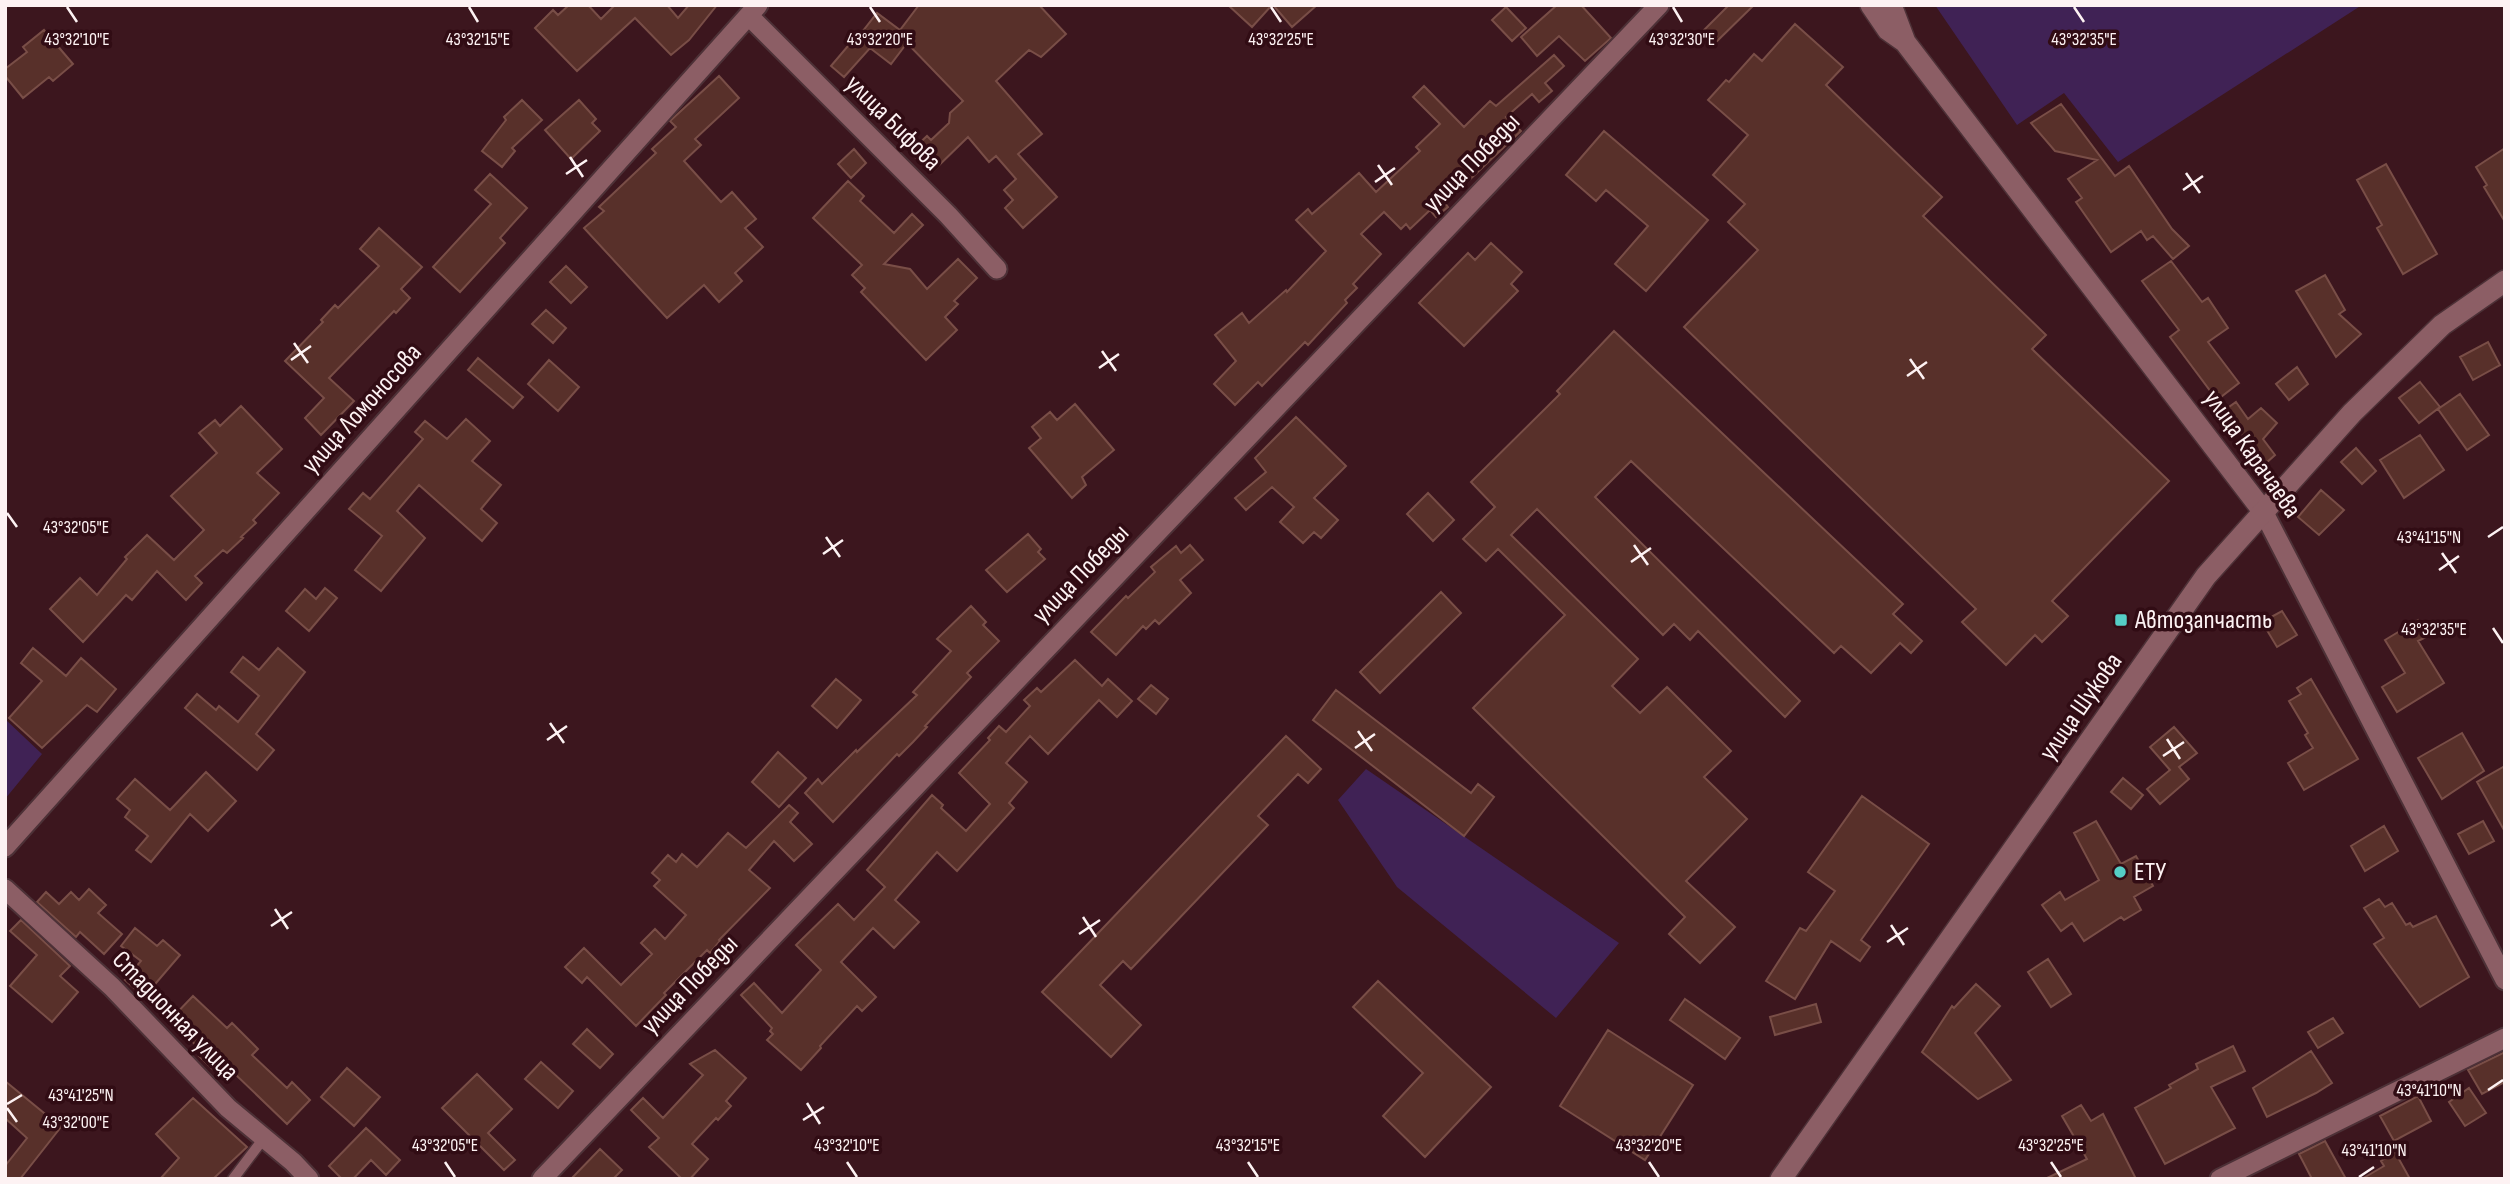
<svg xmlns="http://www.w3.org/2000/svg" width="2510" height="1184" viewBox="0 0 2510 1184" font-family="'Sofia Sans Condensed',sans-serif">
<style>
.green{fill:#402255}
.building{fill:#58302a;stroke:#794e47;stroke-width:2}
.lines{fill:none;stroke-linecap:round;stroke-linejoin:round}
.service-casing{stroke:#4d3137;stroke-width:13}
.minor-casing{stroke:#4d3137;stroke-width:23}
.tertiary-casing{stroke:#4d3137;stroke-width:24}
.secondary-casing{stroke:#4d3137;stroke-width:24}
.service{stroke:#8c5e65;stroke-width:10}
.minor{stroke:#8c5e65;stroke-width:19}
.tertiary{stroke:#8c5e65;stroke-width:21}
.secondary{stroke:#8c5e65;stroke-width:21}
.ticks{fill:none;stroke:#fdf2f3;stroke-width:2.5}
.poi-dot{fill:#55cec6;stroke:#310c14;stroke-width:2.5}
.labels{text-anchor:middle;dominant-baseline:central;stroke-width:7;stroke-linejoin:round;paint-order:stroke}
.street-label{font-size:26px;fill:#fdf2f3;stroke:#310c14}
.poi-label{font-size:26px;fill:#fdf2f3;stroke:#310c14;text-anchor:start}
.ticks-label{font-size:18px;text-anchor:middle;fill:#fdf2f3;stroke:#310c14;stroke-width:7;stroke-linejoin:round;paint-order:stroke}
</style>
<rect width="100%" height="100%" fill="#3c161e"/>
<!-- green -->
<path class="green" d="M1935,5H2362L2118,162L2064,93L2017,125Z
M5,719L42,754L5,799Z
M1366,769L1619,943L1556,1018L1397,887L1338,800Z"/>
<!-- building -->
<path class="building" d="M569,5H588L601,19L615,5H667L678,18L689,5H717L689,40L671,55L635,18L577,71L535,28L553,10L558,15Z
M919,5H1039L1066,34L1041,57L1029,50L996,81L1042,134L1018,154L1057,197L1023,228L1005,208L1013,200L1004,190L1016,179L996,156L989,162L968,137L931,173L910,152L927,136L931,140L949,123L950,113L963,101L907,43L891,64L870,48L844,77L831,66L853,40L855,41L877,13L900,30Z
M1228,5H1272L1252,27Z
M1273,5H1317L1292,27Z
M1557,5H1581L1611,38L1585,61L1559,36L1537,56L1521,37Z
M1729,5H1754L1713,45L1701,33Z
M1506,7L1526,28L1512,41L1492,20Z
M1795,24L1843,67L1826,85L1942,197L1923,216L2046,335L2032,349L2169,481L2052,601L2068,616L2042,642L2035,635L2006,665L1962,622L1976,609L1684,327L1758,250L1728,222L1745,204L1713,175L1748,135L1708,100L1726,80L1729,82L1754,54L1762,61Z
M44,30L73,64L53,81L49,77L23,98L5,76V69L27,52L23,47Z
M1554,55L1564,66L1545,83L1552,91L1539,102L1532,94L1506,117L1521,131L1445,203L1448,207L1436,217L1430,210L1410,229L1406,224L1401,229L1384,212L1361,234L1381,254L1353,284L1357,288L1345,300L1347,303L1308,345L1305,342L1262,386L1258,382L1235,405L1214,384L1236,361L1215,335L1242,313L1249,323L1286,290L1287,292L1326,251L1296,220L1308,209L1312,214L1359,173L1376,192L1420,151L1416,147L1440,124L1413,97L1424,86L1464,127L1490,101L1496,106Z
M719,76L739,98L695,139L701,145L684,161L721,202L732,192L756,219L745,228L763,247L735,273L742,281L719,302L704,285L667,318L584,228L604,211L599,207L656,153L652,149L676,127L670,121Z
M522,100L542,120L512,148L515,151L502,167L482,151L506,120L504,117Z
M579,100L596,119L592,123L600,131L571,159L545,130Z
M2061,104L2115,176L2129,166L2172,229L2189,246L2173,259L2153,236L2147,240L2141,231L2111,252L2076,202L2082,198L2068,179L2097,160L2055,151L2031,123Z
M1604,131L1708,220L1646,291L1615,264L1648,226L1606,190L1596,201L1566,175Z
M2505,148V222L2484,187L2487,185L2476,167Z
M854,149L866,163L851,178L838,164Z
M2386,164L2437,254L2403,274L2377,228L2382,225L2357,180Z
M490,174L527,208L500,238L505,243L460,292L433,267L491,204L475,190Z
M848,181L864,196L860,201L894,233L912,214L923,225L884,264L910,269L927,289L958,259L977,278L954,301L958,304L945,317L957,330L926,360L861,292L865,288L852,275L862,265L813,218Z
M379,228L422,267L401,289L410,298L396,313L394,311L329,378L354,401L321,435L305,418L324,398L285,361L323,322L321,320L335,305L338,308L379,266L360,249Z
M1491,243L1522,272L1511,284L1518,291L1464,346L1419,303L1468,253L1475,260Z
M2171,261L2202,302L2208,298L2228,328L2208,342L2239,383L2217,400L2170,337L2179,330L2142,281Z
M566,266L587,287L571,303L550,282Z
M2325,275L2345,310L2339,314L2361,334L2336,357L2296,291Z
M546,310L566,328L553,343L532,324Z
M1614,331L1903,604L1893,614L1922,641L1911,653L1900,643L1871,673L1841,646L1834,653L1631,461L1595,497L1800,701L1785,717L1698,631L1690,640L1674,624L1663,635L1537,509L1511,535L1638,659L1612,686L1640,713L1667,687L1731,751L1704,777L1747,819L1686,881L1735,927L1700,963L1669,934L1685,917L1473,708L1565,615L1498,549L1486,561L1463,539L1495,507L1471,482L1560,394L1557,391Z
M2488,342L2500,365L2473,380L2460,357Z
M478,358L523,397L513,408L468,370Z
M549,360L579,387L558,411L528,384Z
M2297,367L2308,384L2289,400L2276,384Z
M2420,382L2440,407L2419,423L2399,398Z
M2460,394L2489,435L2467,450L2438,409Z
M2236,402L2248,419L2261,408L2277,423L2263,439L2275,455L2266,463L2222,412Z
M1075,404L1114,450L1082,477L1086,485L1072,498L1029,448L1041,438L1032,427L1050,412L1057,420Z
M241,406L282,449L257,473L279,493L253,520L256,523L241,537L243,538L227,553L223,550L195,576L202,583L186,600L157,571L132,600L126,595L83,642L50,609L80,578L97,595L127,559L125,557L147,535L174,560L204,530L171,496L217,453L199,433L215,420L220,426Z
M1296,417L1346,466L1314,498L1338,520L1321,538L1314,532L1303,543L1280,522L1294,507L1272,487L1246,510L1235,498L1266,472L1255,458Z
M466,419L490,441L472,461L501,485L481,509L497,523L482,541L419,485L397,511L425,538L381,591L355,570L382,536L349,509L363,493L370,499L423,439L415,432L425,421L447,439Z
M2420,435L2444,470L2404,498L2380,460Z
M2356,448L2376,471L2362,484L2341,462Z
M2321,490L2344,510L2319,535L2298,517Z
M1428,493L1454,520L1433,541L1407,514Z
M1028,534L1041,549L1038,552L1045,559L1007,592L986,570Z
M1190,545L1203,560L1180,580L1191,593L1159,624L1155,620L1146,629L1143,626L1116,655L1091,632L1126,596L1128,598L1155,572L1151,567L1176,546L1181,553Z
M325,588L337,598L309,631L286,611L305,589L316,599Z
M1441,592L1461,613L1380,693L1360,672Z
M971,606L986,622L983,625L999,641L967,673L971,677L925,726L927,727L913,742L899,756L897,754L833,822L805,793L818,779L822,784L856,750L857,752L917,695L913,692L951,651L937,639Z
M2282,611L2297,635L2277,647L2262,622Z
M2418,620L2428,636L2418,641L2444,683L2397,712L2382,687L2405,673L2385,640Z
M33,648L66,676L81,658L116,689L97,712L87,705L42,748L9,718L42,681L21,663Z
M278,648L305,672L256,734L274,750L257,770L185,708L197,694L216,710L219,706L238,722L259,696L231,672L243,657L259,670Z
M1075,660L1102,686L1108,679L1132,701L1117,717L1099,700L1048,754L1030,736L1006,763L1027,782L1009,803L1014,808L957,871L937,852L895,900L919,922L894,948L873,928L841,962L876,997L862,1011L857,1006L820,1046L821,1048L801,1070L767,1040L773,1034L770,1031L772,1028L741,995L754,983L782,1013L821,970L796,945L838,904L854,920L885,887L867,870L932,795L943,805L941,808L966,831L990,804L959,773L990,740L988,738L999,726L1006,732L1030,706L1024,700L1037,688L1041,692Z
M836,679L861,700L837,728L812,706Z
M2311,679L2358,759L2304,790L2288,763L2313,748L2305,735L2308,733L2289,701L2301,694L2297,688Z
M1151,685L1168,699L1156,714L1138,699Z
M1336,690L1471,793L1478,784L1494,797L1464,836L1313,720Z
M2174,727L2197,753L2179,767L2189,779L2160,804L2147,789L2170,770L2150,747Z
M2462,733L2484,771L2442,799L2418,758Z
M1286,736L1321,769L1308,783L1298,774L1258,816L1268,825L1131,969L1123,961L1100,985L1141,1025L1111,1057L1042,992Z
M778,752L806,778L779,807L752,782Z
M2505,766V832L2477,782Z
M206,772L236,801L208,831L190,814L151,862L136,850L148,836L125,817L130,810L117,799L135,779L170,810Z
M2123,778L2143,795L2131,809L2111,792Z
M1862,796L1929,844L1861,940L1870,947L1860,961L1831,941L1795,999L1766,981L1800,928L1806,931L1835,891L1808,872Z
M789,805L798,813L790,822L812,844L794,861L774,841L749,870L770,888L719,940L720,941L710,953L707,950L664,993L666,995L636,1026L587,977L582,983L565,967L584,948L621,985L652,954L641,943L655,929L665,939L686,915L654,886L660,880L652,873L668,855L676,862L682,854L697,867L728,833L746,848Z
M2096,821L2121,864L2136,856L2153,886L2134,897L2141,910L2124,920L2121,917L2084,941L2072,923L2061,931L2042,905L2060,892L2065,900L2099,880L2074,833Z
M2483,821L2494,841L2469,854L2458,834Z
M2384,826L2398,851L2365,871L2351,846Z
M89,889L106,905L98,913L122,934L104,954L80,932L76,937L37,902L46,892L59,904L71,892L79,900Z
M2379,899L2385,907L2392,903L2406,925L2410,923L2413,927L2436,916L2469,977L2420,1007L2374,944L2384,938L2364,908Z
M21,920L70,966L60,976L78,992L52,1022L10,986L37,955L10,931Z
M135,928L157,946L163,940L180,955L144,997L125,980L141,961L121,946Z
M2048,959L2071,994L2051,1007L2028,972Z
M1378,981L1491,1087L1425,1157L1383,1116L1423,1073L1353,1007Z
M1976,984L2000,1006L1975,1033L2011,1080L1978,1099L1922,1052L1952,1006L1954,1008Z
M193,996L227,1028L232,1023L258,1049L252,1055L287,1088L292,1082L310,1100L287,1124L234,1073L225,1081L199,1056L203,1052L170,1020Z
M1685,999L1740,1038L1725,1059L1670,1020Z
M1816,1004L1821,1022L1775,1035L1770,1017Z
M2333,1018L2343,1033L2318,1048L2308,1032Z
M587,1029L613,1054L600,1068L573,1044Z
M1608,1030L1693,1085L1645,1160L1560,1106Z
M2233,1046L2245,1071L2211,1087L2235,1128L2165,1164L2135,1108L2171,1088L2169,1085L2198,1069L2196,1064Z
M715,1050L746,1078L726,1101L731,1106L718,1120L716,1118L692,1144L708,1159L690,1179H682L649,1147L659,1138L631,1110L643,1098L663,1118L703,1075L690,1064Z
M2311,1051L2332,1083L2316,1093L2267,1117L2253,1088Z
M2505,1052V1082L2482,1094L2468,1070Z
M541,1062L573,1091L558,1108L525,1079Z
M347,1068L380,1097L354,1126L321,1097Z
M477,1074L512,1109L488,1133L515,1160L504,1170L442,1108Z
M5,1081L61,1127L20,1179H5V1166L27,1138L5,1118Z
M2469,1088L2486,1113L2465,1126L2449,1102Z
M2418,1096L2431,1121L2394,1141L2380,1116Z
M193,1098L247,1147L213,1179H160L179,1158L156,1134Z
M2081,1105L2091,1121L2103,1114L2136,1179H2045L2087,1159L2062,1116Z
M366,1128L400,1160L386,1175L371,1160L353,1179H342L329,1166Z
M2325,1141L2346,1179H2312L2299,1154Z
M600,1149L622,1170L613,1179H571Z
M2395,1152L2410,1179H2362L2384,1166L2381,1161Z"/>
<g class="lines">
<!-- service casing -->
<g class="service-casing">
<path id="service" d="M233,1179L264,1138"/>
</g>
<!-- minor casing -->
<g class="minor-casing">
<path id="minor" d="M749,16L948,215L997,269
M2263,511L2505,980
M5,847L758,5
M5,889L112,987L228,1108L293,1162L309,1179
M542,1179L1659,5
M2220,1179L2505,1038"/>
</g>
<!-- tertiary casing -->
<g class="tertiary-casing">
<path id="tertiary" d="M1871,5L1888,30L1905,42L2263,511
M1891,5L1905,42"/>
</g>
<!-- secondary casing -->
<g class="secondary-casing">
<path id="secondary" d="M1781,1179L2206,576L2352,413L2442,325L2505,281"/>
</g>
<!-- service -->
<use href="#service" class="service"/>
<!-- minor -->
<use href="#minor" class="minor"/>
<!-- tertiary -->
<use href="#tertiary" class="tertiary"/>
<!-- secondary -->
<use href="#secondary" class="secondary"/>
</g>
<!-- ticks -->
<path class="ticks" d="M67,7L77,22M469,7L478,22M870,7L880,22M1271,7L1281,22M1673,7L1682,22M2074,7L2084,22M570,157L583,177M1378,165L1392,185M2186,173L2200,193M566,174L587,160M1375,182L1395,168M2183,190L2203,176M294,343L308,363M1102,351L1116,371M1910,359L1924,379M291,360L311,346M1099,368L1119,354M1907,376L1927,362M7,513L17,527M826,537L840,557M2488,537L2503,527M1634,545L1648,565M2442,553L2456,573M823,554L843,540M1631,562L1651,548M2439,570L2459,556M2493,628L2503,643M550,723L564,743M1358,731L1372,751M2167,739L2180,759M547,740L567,726M1355,748L1375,734M2163,756L2184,742M275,909L288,929M1083,917L1096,937M1891,925L1904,945M271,926L292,912M1079,934L1100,920M1887,942L1908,928M2488,1090L2503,1080M807,1103L820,1124M7,1104L22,1095M7,1108L17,1122M803,1120L824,1107M445,1162L455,1177M847,1162L857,1177M1248,1162L1258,1177M1649,1162L1659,1177M2051,1162L2061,1177M2359,1177L2374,1167"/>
<!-- markers -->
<g class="poi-dot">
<rect x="2114" y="613" width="14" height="14" rx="3.5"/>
<circle cx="2120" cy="872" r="7"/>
</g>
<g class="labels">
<!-- street labels -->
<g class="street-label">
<text transform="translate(893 123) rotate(45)">улица Бифова</text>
<text transform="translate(1472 163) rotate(-46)">улица Победы</text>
<text transform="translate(362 409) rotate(-48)">улица Ломоносова</text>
<text transform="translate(2252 454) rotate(55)">улица Карачаева</text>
<text transform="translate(1081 574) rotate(-46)">улица Победы</text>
<text transform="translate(2081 707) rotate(-55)">улица Шукова</text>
<text transform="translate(690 985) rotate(-46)">улица Победы</text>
<text transform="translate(175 1016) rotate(46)">Стадионная улица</text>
</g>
<!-- poi labels -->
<g class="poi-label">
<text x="2135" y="620">Автозапчасть</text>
<text x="2134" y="872">ЕТУ</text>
</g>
</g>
<g class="ticks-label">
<text x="77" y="45">43°32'10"E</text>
<text x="478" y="45">43°32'15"E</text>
<text x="880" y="45">43°32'20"E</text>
<text x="1281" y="45">43°32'25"E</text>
<text x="1682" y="45">43°32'30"E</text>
<text x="2084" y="45">43°32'35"E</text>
<text x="76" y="533">43°32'05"E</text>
<text x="2429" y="543">43°41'15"N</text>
<text x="2434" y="635">43°32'35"E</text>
<text x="2429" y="1096">43°41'10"N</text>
<text x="81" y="1101">43°41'25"N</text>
<text x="76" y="1128">43°32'00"E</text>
<text x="445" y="1151">43°32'05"E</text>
<text x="847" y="1151">43°32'10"E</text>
<text x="1248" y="1151">43°32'15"E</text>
<text x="1649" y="1151">43°32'20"E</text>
<text x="2051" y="1151">43°32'25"E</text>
<text x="2374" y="1156">43°41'10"N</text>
</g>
<!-- border -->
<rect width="2510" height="1184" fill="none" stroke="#fdf2f3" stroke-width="14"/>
</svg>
